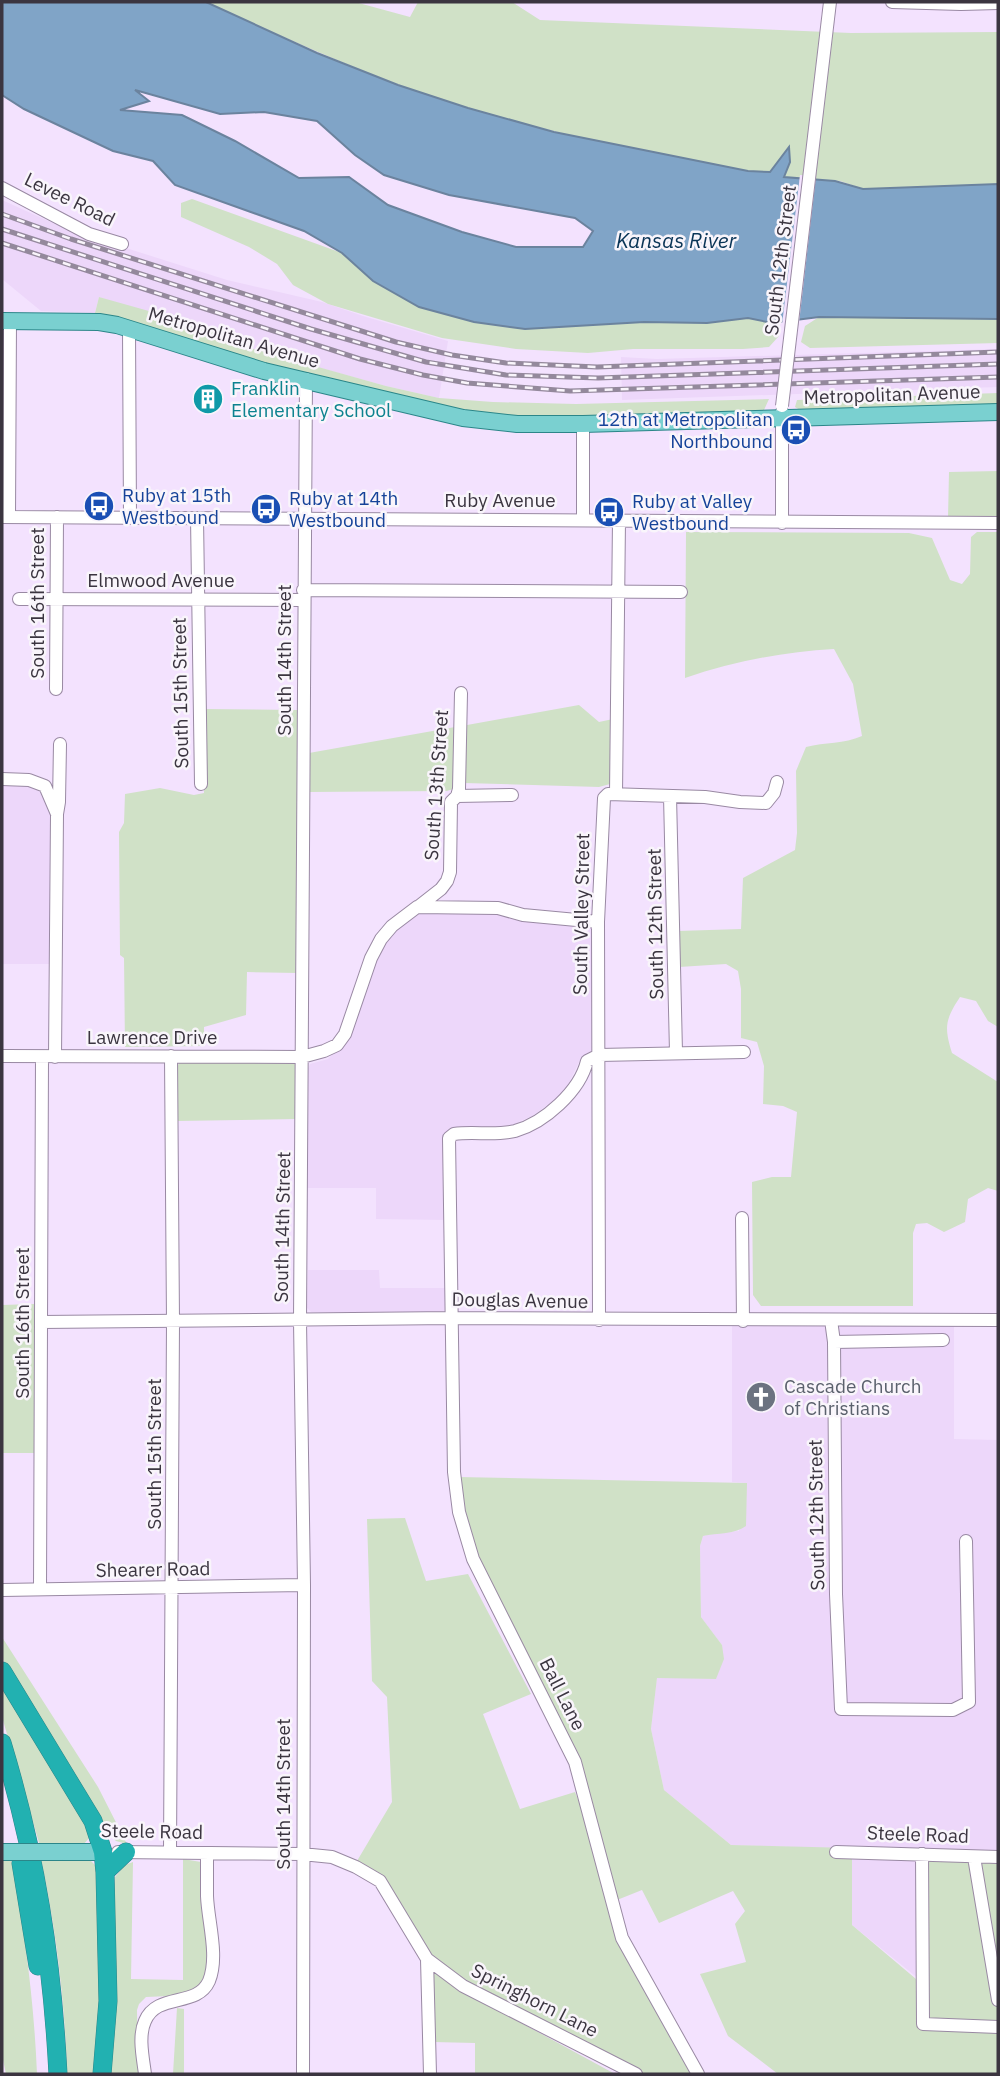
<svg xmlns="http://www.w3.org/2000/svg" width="1000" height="2076" viewBox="0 0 1000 2076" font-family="'IBM Plex Sans',sans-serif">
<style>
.built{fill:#edd7fa}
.green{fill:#d0e1c7}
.water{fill:#80a4c7;stroke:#6b839e;stroke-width:2;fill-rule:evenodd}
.pier{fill:#f3e2fe}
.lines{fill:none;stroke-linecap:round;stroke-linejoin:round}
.minor-casing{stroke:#9989a3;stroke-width:14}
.major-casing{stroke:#2b8689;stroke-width:18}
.highway-casing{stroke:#2b8689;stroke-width:19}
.minor{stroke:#fff;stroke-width:12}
.major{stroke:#7ad0d0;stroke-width:16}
.highway{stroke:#22b1b1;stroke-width:18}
.rail-casing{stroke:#94899c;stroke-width:5}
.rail{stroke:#f9f5fb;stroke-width:2.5;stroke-dasharray:8;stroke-linecap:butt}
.minor-bridge-casing{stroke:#9989a3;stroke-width:14;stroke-linecap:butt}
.major-bridge-casing{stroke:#2b8689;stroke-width:18;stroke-linecap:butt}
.minor-bridge{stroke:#fff;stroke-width:12}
.major-bridge{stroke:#7ad0d0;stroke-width:16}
.labels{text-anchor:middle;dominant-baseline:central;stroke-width:5;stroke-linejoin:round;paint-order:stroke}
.street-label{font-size:19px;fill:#3b3540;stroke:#f9f5fb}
.culture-label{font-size:19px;fill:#0d838f;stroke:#f9f5fb;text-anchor:start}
.transit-label{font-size:19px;fill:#164399;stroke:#f9f5fb;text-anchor:start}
.worship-label{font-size:19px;fill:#5b616d;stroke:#f9f5fb;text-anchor:start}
.water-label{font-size:21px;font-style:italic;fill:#093456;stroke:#f9f5fb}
</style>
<rect width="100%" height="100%" fill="#f3e2fe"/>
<!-- built -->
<path class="built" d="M2,200L66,229L227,280L322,302L363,316L448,341L439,398L386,386L249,348L99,297L95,313L41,311L2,279Z
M998,349V387L622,400L621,357L657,359Z
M2,783L38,787L51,809L49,964H2Z
M422,913H491L593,927L594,1050L582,1056L564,1093L532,1116L506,1128L453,1131L447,1220L376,1219V1188H307L308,1069L310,1064L328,1059L343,1043L383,941L410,916Z
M308,1270H379L380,1288H447L446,1310L442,1312H311L307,1308Z
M732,1325H954V1439L998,1440V1853L731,1845L664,1790L651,1729L657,1677L716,1679L722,1645L701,1617L700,1546L703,1536L722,1532L739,1531L746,1483L732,1482Z
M852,1856L917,1859L919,1979L852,1925Z"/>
<!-- green -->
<path class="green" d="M206,2H355L410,17L418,2H512L540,20L851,33L998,32V184L863,189L840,181L783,177L790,162L780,161L769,172L748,171C654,152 559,136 467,108C377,80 292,41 206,2Z
M192,199L342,253L373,281L419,307L474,322L525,329L644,322L707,323L748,318L772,323L779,336L769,347L743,349H633L588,353L516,349L442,338L328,304L293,285L277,264L249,247L181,217V203Z
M99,297L252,340L250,348L386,386L439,398L493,402L576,404L769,399L764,410L730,414L524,417L469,413L350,387L111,319L95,313Z
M819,317L998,319V343L810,348L801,342L805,326Z
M998,393V404L800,410L795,407L797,400Z
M998,471V518H948L949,472Z
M686,532L909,533L932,538L950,580L962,584L970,574L971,537L977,532H998V1027L988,1021L976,1001L960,997C945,1020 944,1027 952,1053L998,1082V1191L988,1188L968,1199L965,1222L944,1232L927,1223L916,1224L913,1233V1306H761L753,1295L752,1182L772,1177H791L797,1112L783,1106L763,1104L764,1066L757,1042L741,1038V989L738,971L726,964L679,967L678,931L741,929L743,878L795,850L797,833L796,771L806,747C825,742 844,744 862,736L853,684L834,649C783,652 734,661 685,678Z
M579,705L599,722L613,719L610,784L599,787L464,783L467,725Z
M202,709L297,710L298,973L247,972L246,1015L204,1027V1046L125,1047L124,958L120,955L119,832L124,823L125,794L160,788L194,795L204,793Z
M455,727L453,789L447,791L309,792V753Z
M180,1062L294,1063L296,1066V1119L177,1121L176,1068Z
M34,1304L36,1453H2V1305Z
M458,1477L747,1483L746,1526C736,1534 717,1533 703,1536L700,1546L701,1617L722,1645L724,1659L716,1679L657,1678L651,1729L664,1790L731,1845L852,1848V1925L916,1979L925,1980L928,1861H998V2074H778L728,2036L700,1974L746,1962L735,1924L745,1911L733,1891L659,1923L642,1890L617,1900L576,1757L478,1561L461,1507Z
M405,1518L426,1581L468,1574L531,1694L483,1714L520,1809L575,1792L592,1834L617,1928L695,2074H642L469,1984L432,1958L375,1873L357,1861L392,1802L387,1697L372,1681L367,1519Z
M2,1637L98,1787L127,1844L116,1841L103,1828L57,1747L2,1658Z
M2,1677L74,1795L90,1837L83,1845L40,1846L2,1717Z
M2,1859H11C25,1931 34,2002 37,2074H6L2,2055Z
M41,1859L90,1860L98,1868L101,1896L98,2074H67C65,2001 56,1930 41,1859Z
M183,1859L201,1862L203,1871C204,1896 218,1975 195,1989C181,1997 161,1996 146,1997L139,2004L137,2010L138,2074H107L115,1877L125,1865L133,1862L131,1979L183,1980Z
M435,1972L470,1995L615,2074H475V2043L433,2042L432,1976Z
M177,2008L184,2009V2074H173Z"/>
<!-- water -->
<path class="water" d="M2,2H206L317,53L398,85L468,108L554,132L748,171L770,172L789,147L790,162L784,177L835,181L863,189L998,184V319L819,317L772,323L748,318L707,323L644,322L525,329L474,322L419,307L373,281L342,253L304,231L175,185L153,161L113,151L24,109L2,95ZM135,90L220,114L264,112L317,121L355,155L384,175L449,195L575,218L593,231L583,247H516L462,232L388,205L349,177L299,178L235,141L182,115L120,110L149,101Z"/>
<!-- pier -->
<path class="pier" d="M800,175L816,176L799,323L782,325Z"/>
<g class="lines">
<!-- minor casing -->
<g class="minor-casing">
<path id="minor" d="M892,2L961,4L998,3
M2,188L89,234L122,244
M129,329L130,517
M782,412V523
M583,424V520
M2,517L998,523
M9,517L10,321
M197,518L201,784
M303,590L681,592
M19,599L303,600
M56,689L57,517
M2,779L29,780L45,786L57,814
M616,794L619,520
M457,796L512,795
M670,796L676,1052
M418,907L441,889L447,881L450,872L451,802L457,796L459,789L461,693
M2,1056L302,1057L324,1051L337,1045L345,1034L371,958L381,939L392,926L417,907L498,908L523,915L598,922
M55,1057L57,814L59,802L60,744
M742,1218L743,1321
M599,1320L598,922L604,798L608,794L705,797L740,802L766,803L774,793L777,782
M831,1320L834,1342L836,1594L841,1709L953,1710L969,1702L966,1541
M41,1322L452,1318L998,1320
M834,1342L943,1340
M40,1589L42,1057
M2,1590L304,1585
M118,1852L302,1854L332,1857L356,1867L380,1881L427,1959L463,1986L636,2074
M170,1852L173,1322L171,1056
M836,1852L998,1857
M922,1854L923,2024L998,2027
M974,1857L998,2000
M427,1959L430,2074
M145,2074C143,2058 138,2036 145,2021C157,1992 197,2008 209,1981C219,1956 208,1922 207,1896C207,1881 207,1867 207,1853
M303,2074L304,1585L300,1321L306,379
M698,2074L622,1938L575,1762L473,1559L459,1512L454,1472L449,1138L454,1134C474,1131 495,1136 515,1131C544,1123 580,1091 587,1061L599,1055L744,1052"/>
</g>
<!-- major casing -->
<g class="major-casing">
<path id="major" d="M2,321L99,322L117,325L264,371L463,418L517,424H583L998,412
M60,1852H103"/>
</g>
<!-- highway casing -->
<g class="highway-casing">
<path id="highway" d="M2,1671L93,1821L103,1852L105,1872L108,2001L102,2074
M2,1743C36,1855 52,1958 58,2074
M21,1863L38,1966
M105,1872L126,1852"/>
</g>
<!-- minor -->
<use href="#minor" class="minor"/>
<!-- major -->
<use href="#major" class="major"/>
<!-- highway -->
<use href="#highway" class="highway"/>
<!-- rail casing -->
<g class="rail-casing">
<path id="rail" d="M2,214L71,239L396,342L452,355L506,363L597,367L998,352
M2,229L311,329L426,362L506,375L598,378L998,364
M2,243L360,359L423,375L467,383L570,391L998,377"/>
</g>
<!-- rail -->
<use href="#rail" class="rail"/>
<!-- minor-bridge casing -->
<g class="minor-bridge-casing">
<path id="minor-bridge" d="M782,406L830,2"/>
</g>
<!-- major-bridge casing -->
<g class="major-bridge-casing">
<path id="major-bridge" d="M2,1852H60"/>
</g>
<!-- minor-bridge -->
<use href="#minor-bridge" class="minor-bridge"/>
<!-- major-bridge -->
<use href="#major-bridge" class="major-bridge"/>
</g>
<!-- icons -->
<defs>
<g id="building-disc" transform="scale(1.575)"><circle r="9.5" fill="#0f9aa8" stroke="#f9f5fb"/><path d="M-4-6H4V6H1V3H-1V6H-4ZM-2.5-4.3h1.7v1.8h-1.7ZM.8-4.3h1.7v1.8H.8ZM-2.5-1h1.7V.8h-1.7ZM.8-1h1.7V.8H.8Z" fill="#fff"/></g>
<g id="bus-disc" transform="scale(1.575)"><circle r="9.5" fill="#1a4fb4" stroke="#f9f5fb"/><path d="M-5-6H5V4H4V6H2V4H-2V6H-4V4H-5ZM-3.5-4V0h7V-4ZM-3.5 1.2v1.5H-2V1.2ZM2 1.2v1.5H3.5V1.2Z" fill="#fff"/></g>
<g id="church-disc" transform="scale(1.575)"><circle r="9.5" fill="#6b7280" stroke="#f9f5fb"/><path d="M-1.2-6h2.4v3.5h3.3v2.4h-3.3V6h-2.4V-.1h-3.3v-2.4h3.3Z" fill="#fff"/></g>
</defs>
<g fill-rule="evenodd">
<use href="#building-disc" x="208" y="399"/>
<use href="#bus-disc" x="796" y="430"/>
<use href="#bus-disc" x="99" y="506"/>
<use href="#bus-disc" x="266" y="509"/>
<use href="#bus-disc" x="609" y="512"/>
<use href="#church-disc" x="761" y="1397"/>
</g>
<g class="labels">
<!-- street labels -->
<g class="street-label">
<text transform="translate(70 199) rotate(26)">Levee Road</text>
<text transform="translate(780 260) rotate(-83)">South 12th Street</text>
<text transform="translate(234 337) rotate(16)">Metropolitan Avenue</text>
<text transform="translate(892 394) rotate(-2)">Metropolitan Avenue</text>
<text x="500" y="500">Ruby Avenue</text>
<text x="161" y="580">Elmwood Avenue</text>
<text transform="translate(37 603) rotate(-90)">South 16th Street</text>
<text transform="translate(284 660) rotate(-90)">South 14th Street</text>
<text transform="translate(180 693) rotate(-91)">South 15th Street</text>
<text transform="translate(436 785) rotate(-86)">South 13th Street</text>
<text transform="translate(581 914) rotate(-89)">South Valley Street</text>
<text transform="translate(655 924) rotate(-91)">South 12th Street</text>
<text x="152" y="1037">Lawrence Drive</text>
<text transform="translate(282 1227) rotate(-89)">South 14th Street</text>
<text transform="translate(520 1300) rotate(1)">Douglas Avenue</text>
<text transform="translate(22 1323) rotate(-90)">South 16th Street</text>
<text transform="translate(154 1454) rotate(-90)">South 15th Street</text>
<text transform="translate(816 1515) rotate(-91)">South 12th Street</text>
<text transform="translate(153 1569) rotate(-1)">Shearer Road</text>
<text transform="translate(563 1694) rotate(63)">Ball Lane</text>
<text transform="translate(283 1794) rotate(-90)">South 14th Street</text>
<text transform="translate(152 1831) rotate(1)">Steele Road</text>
<text transform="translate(918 1834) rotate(2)">Steele Road</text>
<text transform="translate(535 2000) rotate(27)">Springhorn Lane</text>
</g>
<!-- culture labels -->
<g class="culture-label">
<text x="231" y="388">Franklin<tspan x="231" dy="22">Elementary School</tspan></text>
</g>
<!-- transit labels -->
<g class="transit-label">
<text x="773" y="419" text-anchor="end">12th at Metropolitan<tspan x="773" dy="22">Northbound</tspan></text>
<text x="122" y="495">Ruby at 15th<tspan x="122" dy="22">Westbound</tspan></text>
<text x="289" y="498">Ruby at 14th<tspan x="289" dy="22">Westbound</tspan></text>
<text x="632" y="501">Ruby at Valley<tspan x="632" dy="22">Westbound</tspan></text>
</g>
<!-- worship labels -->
<g class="worship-label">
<text x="784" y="1386">Cascade Church<tspan x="784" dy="22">of Christians</tspan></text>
</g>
<!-- water labels -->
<g class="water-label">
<text x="676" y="240">Kansas River</text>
</g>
</g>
<!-- border -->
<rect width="1000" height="2076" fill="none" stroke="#3b3540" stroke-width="7"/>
</svg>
